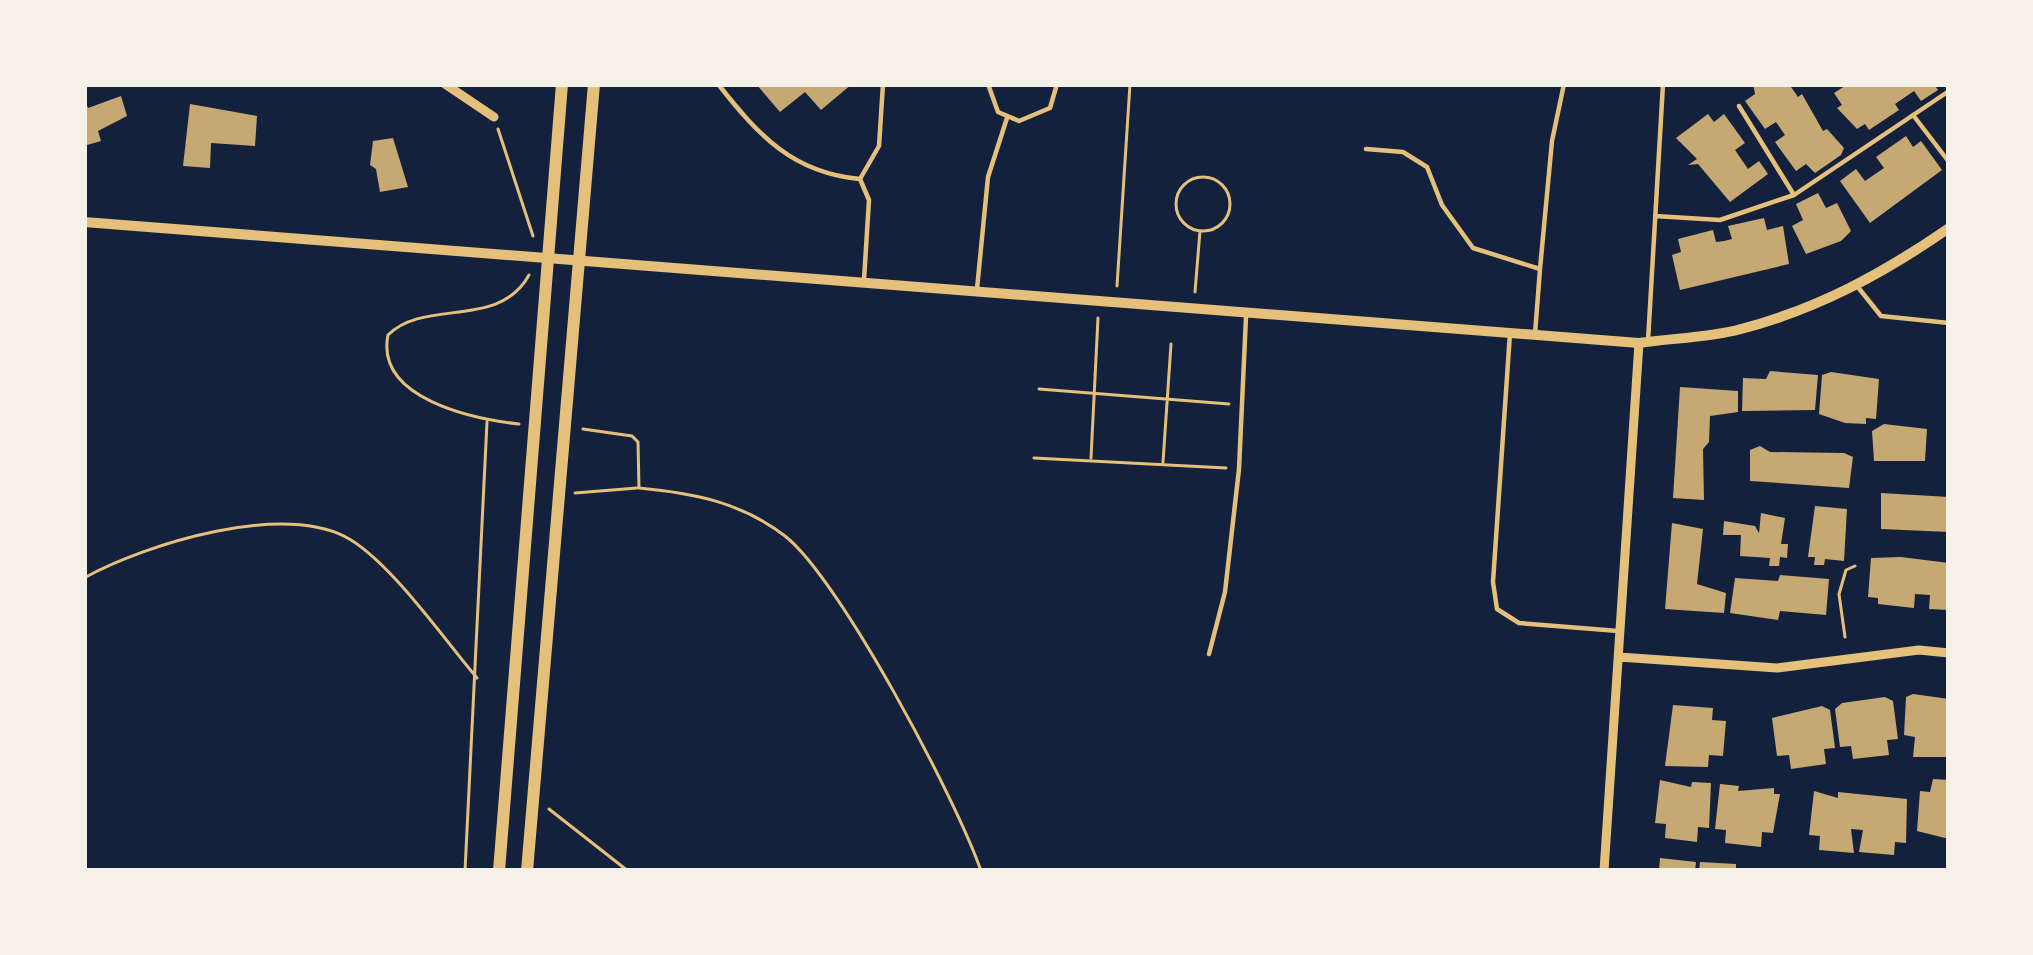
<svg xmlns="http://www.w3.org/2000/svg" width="2033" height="955" viewBox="0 0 2033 955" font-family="Raleway,sans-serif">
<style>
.building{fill:#c6a872}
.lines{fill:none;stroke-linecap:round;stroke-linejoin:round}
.path{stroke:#e5c07b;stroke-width:3}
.service{stroke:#e5c07b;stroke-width:4.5}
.minor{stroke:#e5c07b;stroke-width:9}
.tertiary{stroke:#e5c07b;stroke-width:10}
.secondary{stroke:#e5c07b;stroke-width:12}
</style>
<rect width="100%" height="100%" fill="#14213d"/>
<!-- building -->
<path class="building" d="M756,84H852L821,110L805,92L780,112Z
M1753,84H1789L1798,97L1802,94L1823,131L1827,129L1844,148L1841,155L1815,173L1806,164L1796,171L1775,142L1785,135L1776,122L1765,129L1745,101L1755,94Z
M1848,84H1934L1938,90L1921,101L1914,91L1895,104L1899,110L1869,130L1865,124L1857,129L1837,108L1842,105L1834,93Z
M121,96L127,116L98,131L101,141L84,146V99L88,108Z
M190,104L257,116L255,146L211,143L210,168L183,166Z
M1708,114L1714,122L1724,114L1745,143L1735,150L1748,169L1759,161L1768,174L1730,202L1698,164L1688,165L1697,159L1676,138Z
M1906,136L1913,147L1921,141L1942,170L1870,223L1840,181L1856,169L1865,181L1884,168L1876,157Z
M393,138L408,187L380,192L376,169L370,165L373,141Z
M1818,193L1826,208L1837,203L1851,231L1841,241L1806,254L1792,226L1803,220L1796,204Z
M1764,218L1767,230L1783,226L1789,264L1680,290L1672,255L1681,252L1678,239L1713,230L1716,242L1724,241L1732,239L1728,226Z
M1770,371L1818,375L1815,410L1742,411L1743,378L1766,379Z
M1831,372L1879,379L1876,419L1866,418V424L1845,423L1819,414L1822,375Z
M1680,387L1738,391V412L1710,416L1709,442L1703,449L1704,500L1673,498Z
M1884,424L1927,429L1925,461H1874L1872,431Z
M1760,446L1770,452L1844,453L1853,457L1849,488L1750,481V450Z
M1881,493L1949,497V532L1881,529Z
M1815,506L1847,509L1844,561L1825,559L1824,565H1814L1815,557H1808Z
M1761,513L1785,518L1781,544H1788L1787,558L1780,557L1779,566H1769L1770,558L1740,556L1741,535H1723L1724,521L1755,526L1759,533Z
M1672,523L1703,529L1697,584L1726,593L1724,613L1665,609Z
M1901,557L1949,563V610L1929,609L1930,595L1915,594L1914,608L1878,604V598L1868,597L1871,558Z
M1780,575L1829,579L1826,615L1780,611L1778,620L1730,613L1735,578L1778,581Z
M1913,694L1949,699V757H1913L1915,737L1904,735L1906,697Z
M1885,697L1893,701L1898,739L1887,740L1889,755L1853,759L1851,746L1840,747L1835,709L1842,703Z
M1673,705L1713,708L1712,720L1726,721L1723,756L1709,755L1708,767L1665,766Z
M1822,706L1830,710L1835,748L1824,749L1826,764L1791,769L1789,755L1777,756L1772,718Z
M1933,779L1949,780V839L1917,831L1920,791L1930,792Z
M1660,780L1691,787L1692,782L1711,783L1709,828L1698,827L1697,842L1665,838L1666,824L1655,823Z
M1720,784L1739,786L1738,791L1774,788V794H1780L1773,833L1762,832L1761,847L1725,843L1726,830L1715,829Z
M1814,791L1838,798V792L1907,799L1906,843L1895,842L1894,855L1859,852L1863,830L1851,829L1854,853L1819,850L1820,836L1809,835Z
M1660,858L1696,862L1695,871H1659Z
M1700,862L1736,864V871H1699Z"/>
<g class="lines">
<!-- path -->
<path class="path" d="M498,129L533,236
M1176 204a27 27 0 1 1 54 0a27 27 0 1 1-54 0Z
M1117,286L1130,84
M1195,292L1200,231
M1039,389L1229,404
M519,424C474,419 375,399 388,335C425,298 499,330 529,275
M583,429L632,436L638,442L639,488C693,493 741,502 785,536C840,579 957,801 981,871
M1034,458L1226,468
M1091,458L1098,318
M1163,462L1171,344
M575,493L637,488
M84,578C145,544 287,500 351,540C393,566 444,639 477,678
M1845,637L1839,594L1846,570L1855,566
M549,809L628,871
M465,871L487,422"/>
<!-- service -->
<path class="service" d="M718,84C759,136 793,173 860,179
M988,84L998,112L1019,121L1050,108L1057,84
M1739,106L1794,195
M1913,115L1949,162
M1366,149L1403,152L1427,167L1442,205L1473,248L1540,269L1535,334
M1655,216L1720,220L1794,195L1949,91
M1540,269L1552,141L1564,84
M864,280L869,200L860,179L879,146L883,84
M1857,286L1881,316L1949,323
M977,289L988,177L1007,118
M1510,333L1493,582L1497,609L1519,623L1618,631
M1648,341L1663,84
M1209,654L1225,592L1239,469L1246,317"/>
<!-- minor -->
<path class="minor" d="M445,84L494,117
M1619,657L1777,668L1919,650L1949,653
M1604,871L1639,343"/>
<!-- tertiary -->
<path class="tertiary" d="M84,222L1639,343C1672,338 1708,338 1741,329C1818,309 1884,273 1949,228"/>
<!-- secondary -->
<path class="secondary" d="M499,871L562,84
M527,871L594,84"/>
</g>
<!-- border -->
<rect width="2033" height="955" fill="none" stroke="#f6f1e7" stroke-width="174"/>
</svg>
